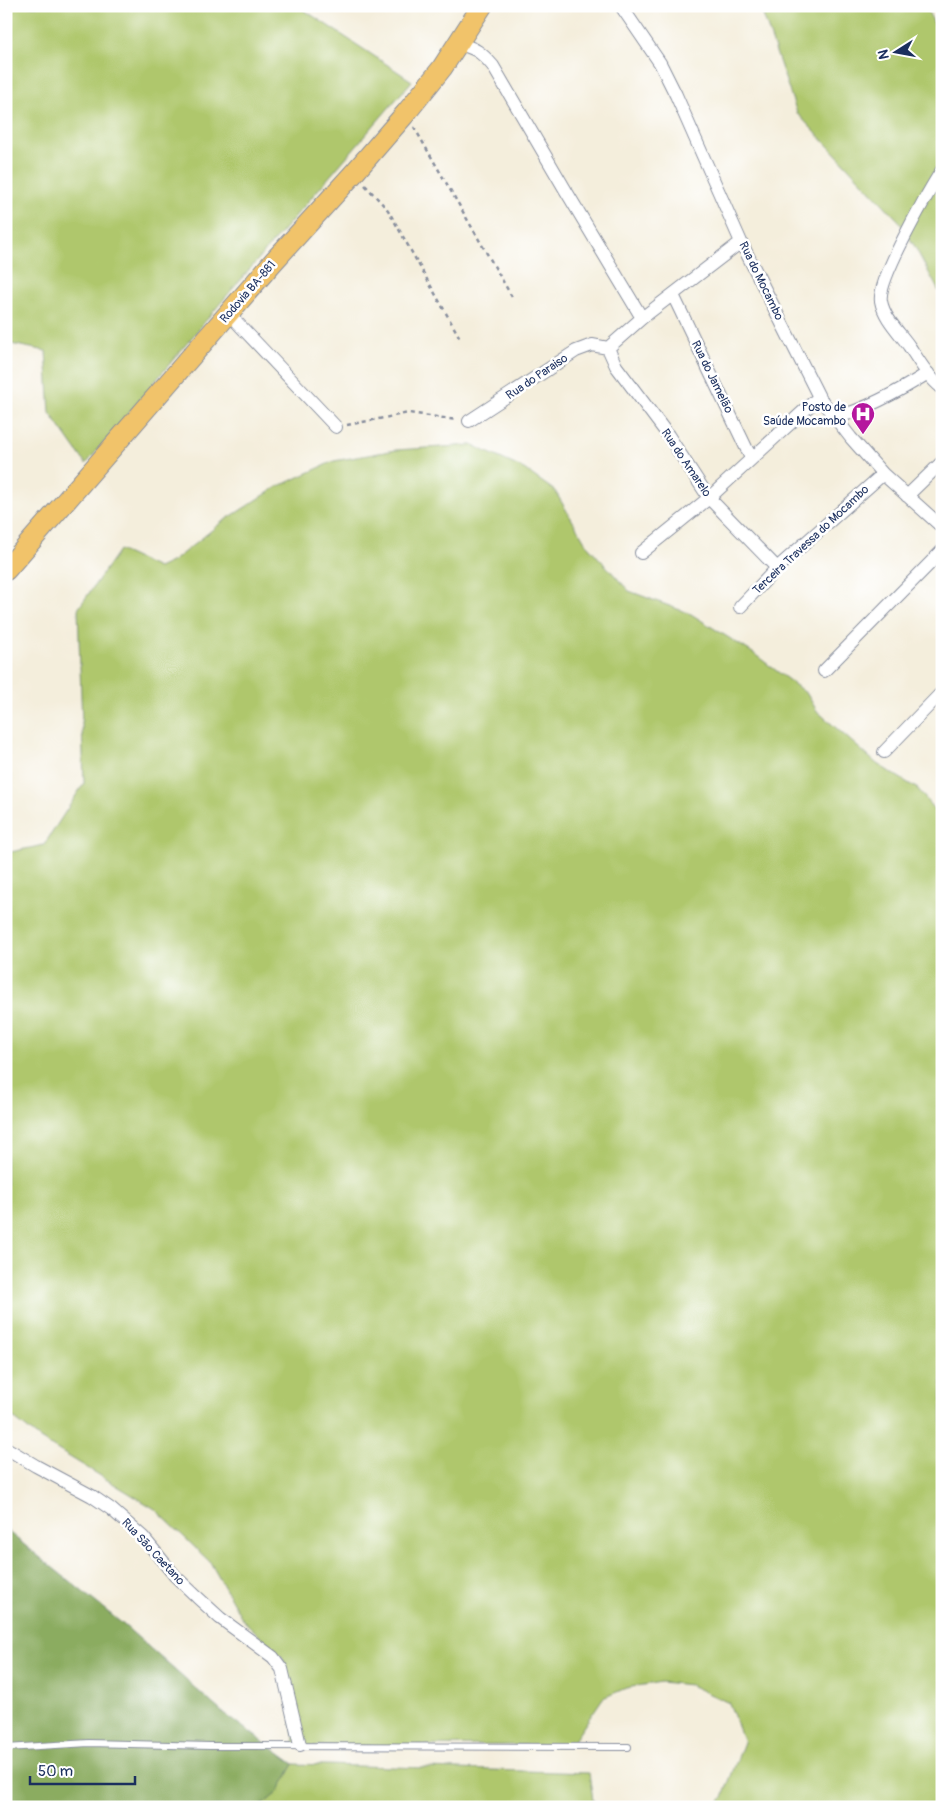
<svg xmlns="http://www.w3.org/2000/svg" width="948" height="1813" viewBox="0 0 948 1813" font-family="Pangolin,sans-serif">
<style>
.green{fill:#afc76c;stroke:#657b65}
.forest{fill:#8bac60;stroke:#536e5f}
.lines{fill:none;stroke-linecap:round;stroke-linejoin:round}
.lane-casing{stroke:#888e9d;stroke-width:8}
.street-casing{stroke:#888e9d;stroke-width:14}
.primary-casing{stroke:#888e9d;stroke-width:22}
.path{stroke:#888e9d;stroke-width:2.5;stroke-dasharray:4 4;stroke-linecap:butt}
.lane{stroke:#fff;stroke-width:6}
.street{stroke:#fff;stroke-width:12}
.primary{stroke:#f1c36a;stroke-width:20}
.labels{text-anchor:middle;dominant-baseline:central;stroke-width:5;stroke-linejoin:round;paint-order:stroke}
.street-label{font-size:12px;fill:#1b2f5e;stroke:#fff}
.poi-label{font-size:12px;fill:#1b2f5e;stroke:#fff;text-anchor:end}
</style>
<rect width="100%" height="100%" fill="#fff"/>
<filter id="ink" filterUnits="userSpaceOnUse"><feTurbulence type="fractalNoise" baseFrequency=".02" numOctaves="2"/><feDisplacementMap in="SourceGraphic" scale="10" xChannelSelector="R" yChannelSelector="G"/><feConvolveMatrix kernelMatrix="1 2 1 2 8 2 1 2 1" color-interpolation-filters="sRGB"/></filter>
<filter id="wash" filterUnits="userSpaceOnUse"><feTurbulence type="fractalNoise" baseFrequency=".0096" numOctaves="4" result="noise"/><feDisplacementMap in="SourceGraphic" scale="20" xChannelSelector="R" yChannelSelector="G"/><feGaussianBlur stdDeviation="1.12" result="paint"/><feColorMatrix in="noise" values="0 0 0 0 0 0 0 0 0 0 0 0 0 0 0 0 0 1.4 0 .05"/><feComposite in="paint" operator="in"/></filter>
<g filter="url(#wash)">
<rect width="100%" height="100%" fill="#f4eedc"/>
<!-- green -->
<path class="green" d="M6,6H298L412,81L224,299L86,464L50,413L46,351L6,343Z
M760,6H925L935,25L942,32V297L915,247L899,221L797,113Z
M472,445L524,469L555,491L587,545L629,591L691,614L753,653L807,694L817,711L877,764L918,789L942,820V1807H716L723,1797L744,1742L729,1703L690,1685L661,1682L626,1688L603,1698L571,1745L295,1746L283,1658L243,1620L210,1562L155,1509L40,1439L6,1412V853L44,845L84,783L78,609L119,550L158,568L173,561L222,522L277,487L334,461L396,450Z
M294,1764L589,1773L594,1807H260L278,1792Z"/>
<!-- forest -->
<path class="forest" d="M6,1530L124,1625L222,1712L294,1764L278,1792L260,1807H6Z"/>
</g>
<g filter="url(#ink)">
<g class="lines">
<!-- lane casing -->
<g class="lane-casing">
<path id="lane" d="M6,1748L89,1743L210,1746L628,1747"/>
</g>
<!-- street casing -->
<g class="street-casing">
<path id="street" d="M621,6L660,63L676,95L741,242L819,397L851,438L883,474L942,527
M457,44C475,47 482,53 493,66L566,191L642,318
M942,170C929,191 877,280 881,301C884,318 899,332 909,346C919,361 928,377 942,388
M673,295L751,458
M229,314L336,427
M608,348L616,366L668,435L709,498L777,568
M608,348L642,318L741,242
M835,418C869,408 898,392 928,373
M469,421L576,351L592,345L608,348
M907,496L942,462
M641,553L709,498L819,397
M740,607L777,568L883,474
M824,671L942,551
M884,752L942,692
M6,1448L36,1466L92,1496L111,1509L143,1537L175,1576L197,1597L220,1618L273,1657L282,1669L300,1745"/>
</g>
<!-- primary casing -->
<g class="primary-casing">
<path id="primary" d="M6,570L273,262L354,173L406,113L442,68L482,6"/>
</g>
<!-- path -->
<path class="path" d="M414,127L512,297
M365,185L388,210L460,338
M347,425L409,413L457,420"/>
<!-- lane -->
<use href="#lane" class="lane"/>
<!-- street -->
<use href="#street" class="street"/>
<!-- primary -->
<use href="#primary" class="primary"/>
</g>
</g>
<!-- icons -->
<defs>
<g id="hospital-pin" transform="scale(1.25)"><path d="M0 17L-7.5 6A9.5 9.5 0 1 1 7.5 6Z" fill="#b5179e" stroke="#fff"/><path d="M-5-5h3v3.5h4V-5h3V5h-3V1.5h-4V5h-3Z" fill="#fff"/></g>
</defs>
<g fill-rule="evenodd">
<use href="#hospital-pin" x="863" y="414"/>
</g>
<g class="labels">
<!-- street labels -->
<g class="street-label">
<text transform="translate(761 281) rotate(64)">Rua do Mocambo</text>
<text transform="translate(248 292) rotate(-49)">Rodovia BA-881</text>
<text transform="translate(537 377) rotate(-34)">Rua do Paraiso</text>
<text transform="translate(712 377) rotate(64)">Rua do Jamelão</text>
<text transform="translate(686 463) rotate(56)">Rua do Amarelo</text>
<text transform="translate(811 540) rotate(-43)">Terceira Travessa do Mocambo</text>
<text transform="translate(153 1552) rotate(47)">Rua São Caetano</text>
</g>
<!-- poi labels -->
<g class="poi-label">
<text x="846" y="407">Posto de<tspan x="846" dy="14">Saúde Mocambo</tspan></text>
</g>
</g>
<!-- margin -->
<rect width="948" height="1813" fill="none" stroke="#fff" stroke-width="25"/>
<!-- north arrow -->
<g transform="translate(896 52) rotate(259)" stroke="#ffffff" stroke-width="4" paint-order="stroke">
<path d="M0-4L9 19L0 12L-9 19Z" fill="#1b2f5e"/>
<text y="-8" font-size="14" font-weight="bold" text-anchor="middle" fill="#1b2f5e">N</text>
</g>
<!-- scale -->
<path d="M30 1776v8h105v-8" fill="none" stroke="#1b2f5e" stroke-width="2.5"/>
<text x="38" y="1776" font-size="15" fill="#1b2f5e" stroke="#ffffff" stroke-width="4" paint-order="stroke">50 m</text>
</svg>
